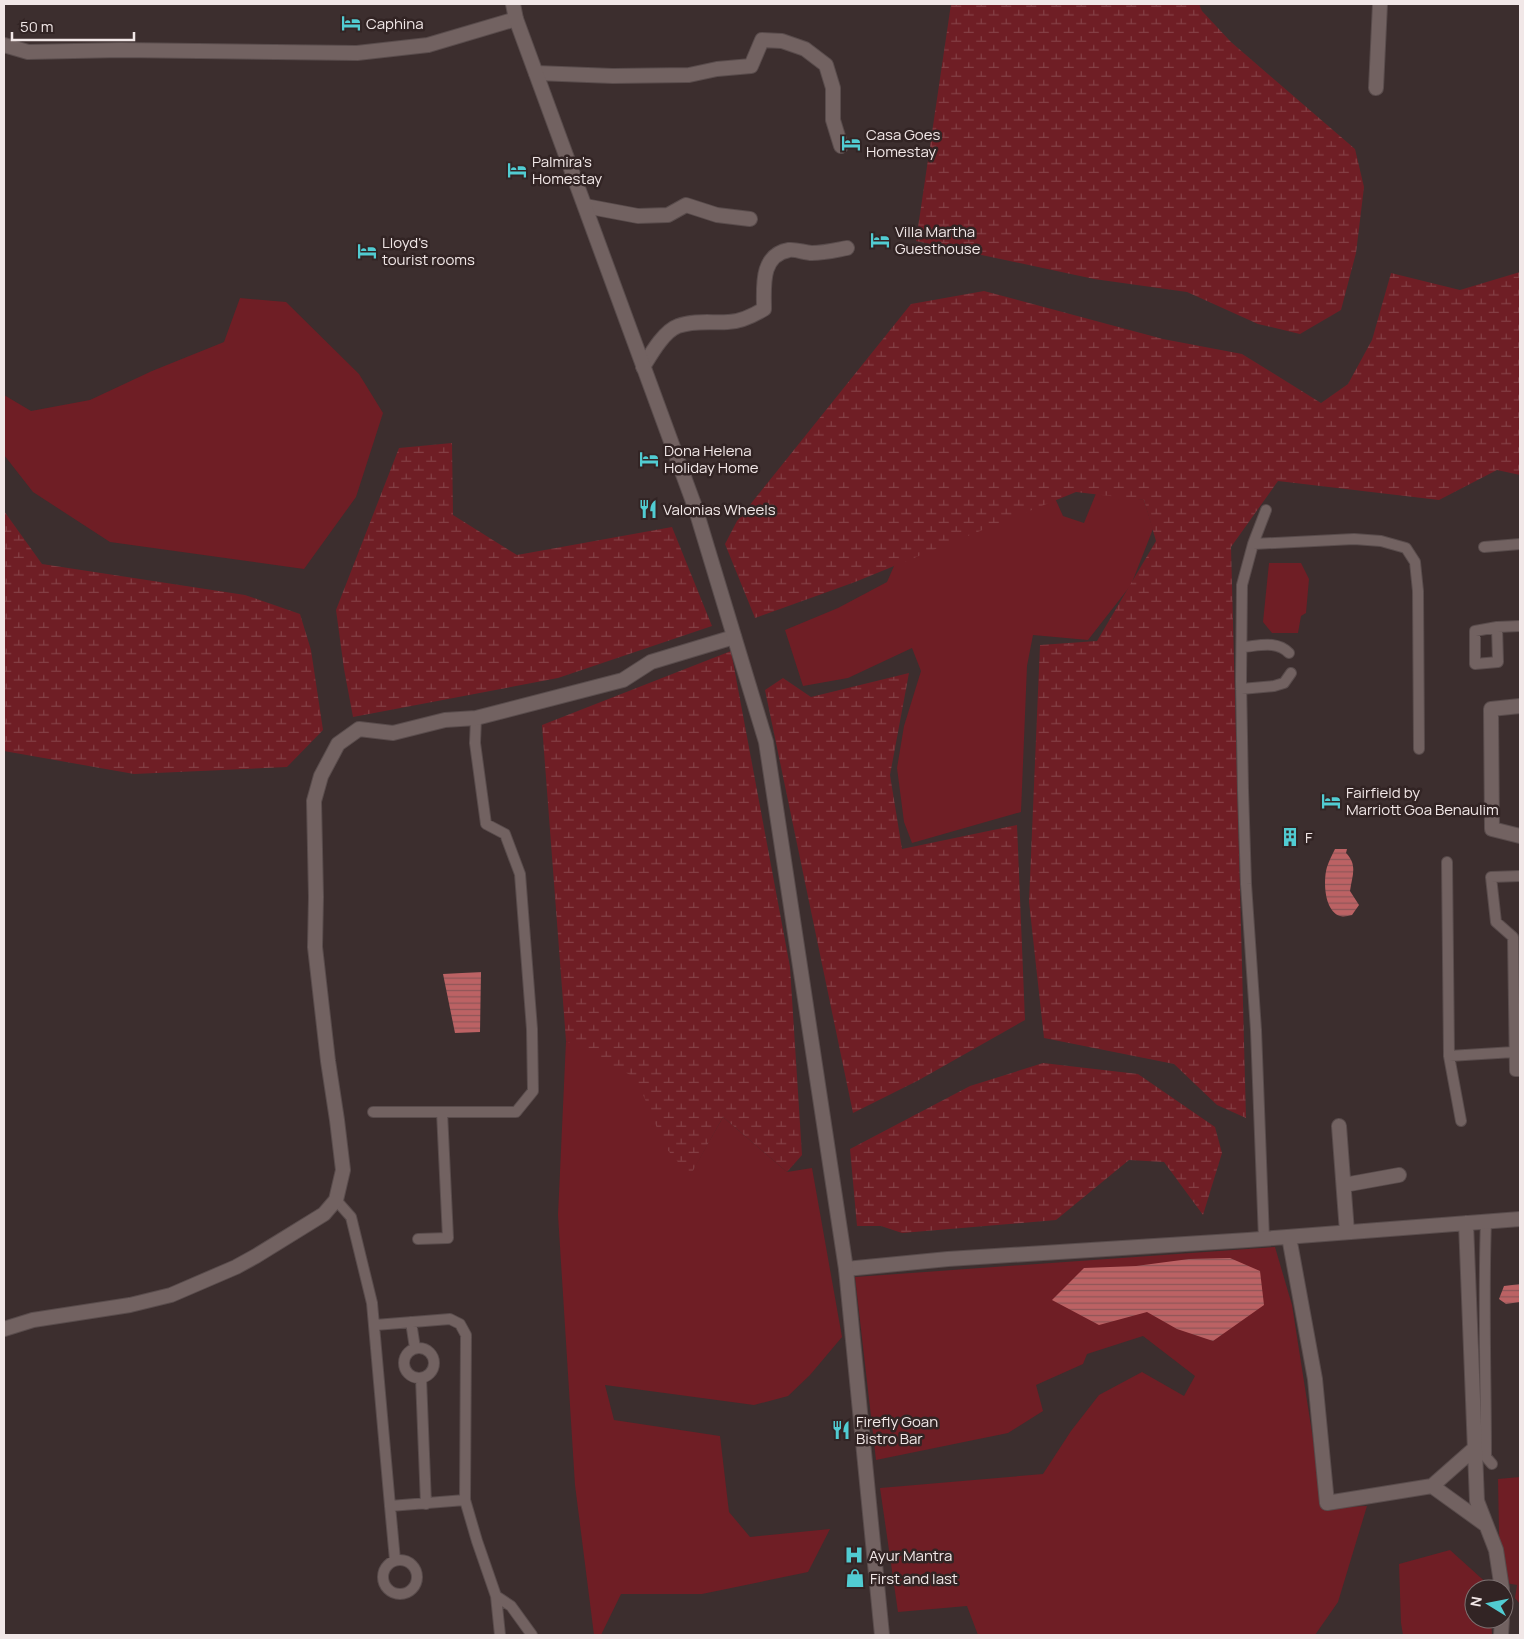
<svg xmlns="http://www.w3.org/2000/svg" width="1524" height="1639" viewBox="0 0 1524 1639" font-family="Manrope,sans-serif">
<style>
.grass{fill:#6f1e25}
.wetland{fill:url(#wetland-marsh)}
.water{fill:url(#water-rules)}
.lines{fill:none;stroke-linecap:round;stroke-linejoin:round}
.service-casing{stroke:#594c4c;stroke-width:12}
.minor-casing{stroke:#594c4c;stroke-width:16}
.tertiary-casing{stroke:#594c4c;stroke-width:16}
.service{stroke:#726261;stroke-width:10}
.minor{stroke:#726261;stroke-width:14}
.tertiary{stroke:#726261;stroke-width:14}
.labels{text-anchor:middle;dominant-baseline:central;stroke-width:5;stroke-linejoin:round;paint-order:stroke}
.poi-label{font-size:15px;fill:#f1e7e7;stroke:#322424;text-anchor:start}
</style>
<defs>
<pattern id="wetland-marsh" width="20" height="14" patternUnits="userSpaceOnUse" patternTransform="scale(1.25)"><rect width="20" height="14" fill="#6f1e25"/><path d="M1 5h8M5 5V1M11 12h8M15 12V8" fill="none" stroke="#843f45"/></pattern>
<pattern id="water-rules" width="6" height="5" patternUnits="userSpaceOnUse" patternTransform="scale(1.25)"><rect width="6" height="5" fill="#bc6264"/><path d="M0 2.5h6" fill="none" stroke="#8e5658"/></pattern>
</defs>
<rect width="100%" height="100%" fill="#3c2e2e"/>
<!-- grass -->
<path class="grass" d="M240,298L286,302L359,374L383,413L356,497L304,569L110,542L33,492L4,455V395L31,411L90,400L152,371L224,342Z
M1050,487L1063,516L1084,523L1097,491L1144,500L1153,529L1131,585L1088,640L1033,635L1027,666L1021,812L912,843L904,822L897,768L904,726L921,671L912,648L848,678L803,686L785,630L838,608L887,582L908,534Z
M1269,563H1301L1309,579L1306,613L1301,616L1298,633H1272L1263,622Z
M566,1041L617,1056L658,1080L690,1175L723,1117L787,1172L812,1168L842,1337L810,1375L788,1396L754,1405L605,1385L614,1420L720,1436L729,1512L750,1537L830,1529L808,1572L702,1594H621L601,1635H594L575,1485L558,1215Z
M1275,1247L1292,1305L1313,1439L1321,1508L1367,1506L1338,1602L1315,1635H978L967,1606L898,1612L880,1488L1043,1474L1071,1431L1099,1395L1142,1372L1184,1396L1195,1376L1143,1336L1087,1354L1083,1364L1036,1385L1043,1411L1008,1433L876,1460L855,1277Z
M1520,1477V1604L1515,1598L1517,1585L1500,1582L1498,1479Z
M1450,1550L1491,1587V1589H1474V1619H1491L1492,1635H1403L1401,1623L1399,1564Z"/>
<!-- wetland -->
<path class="wetland" d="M951,4H1199L1202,11L1231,42L1355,149L1364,187L1356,253L1341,310L1300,334L1258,324L1187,292L1094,279L916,241Z
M1520,272V475L1497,470L1439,500L1278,481L1231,547L1246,1118L1217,1105L1174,1064L1044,1038L1029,902L1040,645L1097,641L1156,541L1144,500L1076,492L855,582L755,618L725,544L737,521L911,304L984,291L1163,339L1242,354L1321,403L1348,384L1372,340L1391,273L1460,290Z
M452,443L453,515L517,555L672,527L712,626L558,678L353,717L344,669L336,610L399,448Z
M4,511L42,564L245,595L300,614L311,650L323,730L287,767L134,774L4,751Z
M731,651L790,967L802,1155L787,1172L723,1117L690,1176L665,1147L636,1078L566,1041L542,725Z
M909,673L890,775L902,849L1017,825L1025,1020L919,1080L853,1113L765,690L783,678L811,697Z
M1043,1063L1138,1074L1215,1127L1222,1153L1203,1215L1164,1162L1129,1160L1056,1220L902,1233L881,1226H857L850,1149L970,1086Z"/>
<!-- water -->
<path class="water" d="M1335,849H1347L1346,853C1358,865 1352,876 1350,891L1359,905L1352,915C1348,916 1343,917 1340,916C1324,911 1323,880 1327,867C1329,861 1332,855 1335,849Z
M481,972L480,1032L455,1033L443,974Z
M1230,1258L1260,1271L1264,1305L1213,1341L1177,1329L1147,1312L1099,1325L1052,1300L1084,1268L1136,1266L1189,1259Z
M1520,1284V1302L1506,1304L1499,1299L1504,1286Z"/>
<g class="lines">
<!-- service casing -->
<g class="service-casing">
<path id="service" d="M1253,544L1354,539L1381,541L1406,548L1415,562L1418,591L1419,749
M1484,547L1520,544
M1497,627L1498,662L1475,664V631L1497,627L1520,626
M1242,647C1259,646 1276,640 1289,653
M1241,689L1274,686L1284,683L1291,673
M1447,862L1449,1056L1514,1052
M1520,876L1491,877L1496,922L1513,937L1515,1071H1520
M1449,1056L1461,1121
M373,1112H442
M336,1200L351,1217L372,1303L390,1506L465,1500
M1486,1221C1483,1300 1486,1379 1486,1457L1492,1464
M418,1239L448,1238L442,1112H516L533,1091L532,1029L520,874L505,834L486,824L475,743L476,718
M1264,1239L1256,1030L1246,884L1243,790L1241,681L1242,585L1253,544L1266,510
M411,1322L415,1348
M375,1325L450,1319L460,1324L466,1335L465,1500L477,1541L496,1596L500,1635
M404 1363a15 15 0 1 1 30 0a15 15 0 1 1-30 0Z
M421,1378L426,1504
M390,1506L395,1560
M383 1577a17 17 0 1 1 34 0a17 17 0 1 1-34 0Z
M496,1596L511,1606L532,1635"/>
</g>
<!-- minor casing -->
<g class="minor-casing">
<path id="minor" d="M4,45L28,52L121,50L357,53L428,45L516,19
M536,73L613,76L689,75L717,69L751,66L762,40L782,41L805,49L826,65L833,88V120L841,146
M1376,88L1380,4
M585,206L638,216L668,215L686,205L717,215L750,219
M643,367C651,354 664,331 678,326C694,320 712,323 728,322C741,322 754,315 764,309C764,287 760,255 789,250C797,249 804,253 812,253C824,253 836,250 847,248
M1520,706L1491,709L1492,829L1520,836
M1339,1126L1347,1232
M1344,1185L1399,1175
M1466,1223L1477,1501L1496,1550L1502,1589
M1289,1237L1315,1379L1327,1503L1432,1486L1475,1448
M846,1269L948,1259L1248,1240L1520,1219
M4,1329L33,1320L130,1305L171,1295L236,1267L256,1256L324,1214L336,1200L343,1170L337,1120L328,1061L315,947L316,897L314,801L321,776L338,744L359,729L393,733L445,720L476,718L623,680L651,662L734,637
M1432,1486L1486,1525
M1501,1635L1502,1619"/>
</g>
<!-- tertiary casing -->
<g class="tertiary-casing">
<path id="tertiary" d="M513,4L516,19L695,507L766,742L846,1269L882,1635"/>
</g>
<!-- service -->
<use href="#service" class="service"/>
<!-- minor -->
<use href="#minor" class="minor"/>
<!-- tertiary -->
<use href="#tertiary" class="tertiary"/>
</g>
<!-- icons -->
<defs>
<g id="hotel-bare" transform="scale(1.5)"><path d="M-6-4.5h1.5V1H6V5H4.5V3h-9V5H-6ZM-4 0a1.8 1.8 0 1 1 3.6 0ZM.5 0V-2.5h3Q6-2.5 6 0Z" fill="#51ccd2" stroke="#322424" stroke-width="2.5" paint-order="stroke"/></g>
<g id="restaurant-bare" transform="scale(1.5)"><path d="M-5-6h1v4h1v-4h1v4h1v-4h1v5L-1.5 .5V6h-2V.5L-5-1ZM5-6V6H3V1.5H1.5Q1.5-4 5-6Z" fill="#51ccd2" stroke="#322424" stroke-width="2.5" paint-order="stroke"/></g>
<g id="building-bare" transform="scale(1.5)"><path d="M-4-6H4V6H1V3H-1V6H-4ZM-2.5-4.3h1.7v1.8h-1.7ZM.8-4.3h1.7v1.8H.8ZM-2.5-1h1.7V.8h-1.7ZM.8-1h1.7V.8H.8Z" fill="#51ccd2" stroke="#322424" stroke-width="2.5" paint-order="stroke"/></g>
<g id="hospital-bare" transform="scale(1.5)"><path d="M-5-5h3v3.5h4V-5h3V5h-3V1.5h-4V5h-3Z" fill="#51ccd2" stroke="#322424" stroke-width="2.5" paint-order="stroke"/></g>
<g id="shop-bare" transform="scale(1.5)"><path d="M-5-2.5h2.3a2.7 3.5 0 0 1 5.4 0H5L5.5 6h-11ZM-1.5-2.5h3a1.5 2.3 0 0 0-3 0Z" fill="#51ccd2" stroke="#322424" stroke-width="2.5" paint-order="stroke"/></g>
</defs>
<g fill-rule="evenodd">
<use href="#hotel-bare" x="351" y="23"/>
<use href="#hotel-bare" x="851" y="143"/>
<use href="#hotel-bare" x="517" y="170"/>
<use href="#hotel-bare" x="880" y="240"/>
<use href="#hotel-bare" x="367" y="251"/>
<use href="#hotel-bare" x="649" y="459"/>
<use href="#restaurant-bare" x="648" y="509"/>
<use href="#hotel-bare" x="1331" y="801"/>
<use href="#building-bare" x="1290" y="837"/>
<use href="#restaurant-bare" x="841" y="1430"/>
<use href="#hospital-bare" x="854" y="1555"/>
<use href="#shop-bare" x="855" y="1578"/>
</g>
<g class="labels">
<!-- poi labels -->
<g class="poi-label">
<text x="366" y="23">Caphina</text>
<text x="866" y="134">Casa Goes<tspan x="866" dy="17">Homestay</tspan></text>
<text x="532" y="161">Palmira's<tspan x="532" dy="17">Homestay</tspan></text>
<text x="895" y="231">Villa Martha<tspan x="895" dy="17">Guesthouse</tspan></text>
<text x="382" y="242">Lloyd's<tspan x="382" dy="17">tourist rooms</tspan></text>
<text x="664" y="450">Dona Helena<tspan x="664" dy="17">Holiday Home</tspan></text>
<text x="663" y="509">Valonias Wheels</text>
<text x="1346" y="792">Fairfield by<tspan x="1346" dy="17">Marriott Goa Benaulim</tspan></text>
<text x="1305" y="837">F</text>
<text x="856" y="1421">Firefly Goan<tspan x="856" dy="17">Bistro Bar</tspan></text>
<text x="869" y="1555">Ayur Mantra</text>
<text x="870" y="1578">First and last</text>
</g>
</g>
<!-- border -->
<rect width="1524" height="1639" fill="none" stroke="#f1e7e7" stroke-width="10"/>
<!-- north arrow -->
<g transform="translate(1489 1604) rotate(280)"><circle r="24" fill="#322424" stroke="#7e7272"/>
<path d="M0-4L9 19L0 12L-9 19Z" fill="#51ccd2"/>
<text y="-8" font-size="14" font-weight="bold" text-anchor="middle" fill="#f1e7e7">N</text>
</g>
<!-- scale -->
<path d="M12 32v8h122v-8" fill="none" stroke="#f1e7e7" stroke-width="2.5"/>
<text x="20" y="32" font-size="15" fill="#f1e7e7" stroke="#322424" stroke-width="4" paint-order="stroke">50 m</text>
</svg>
